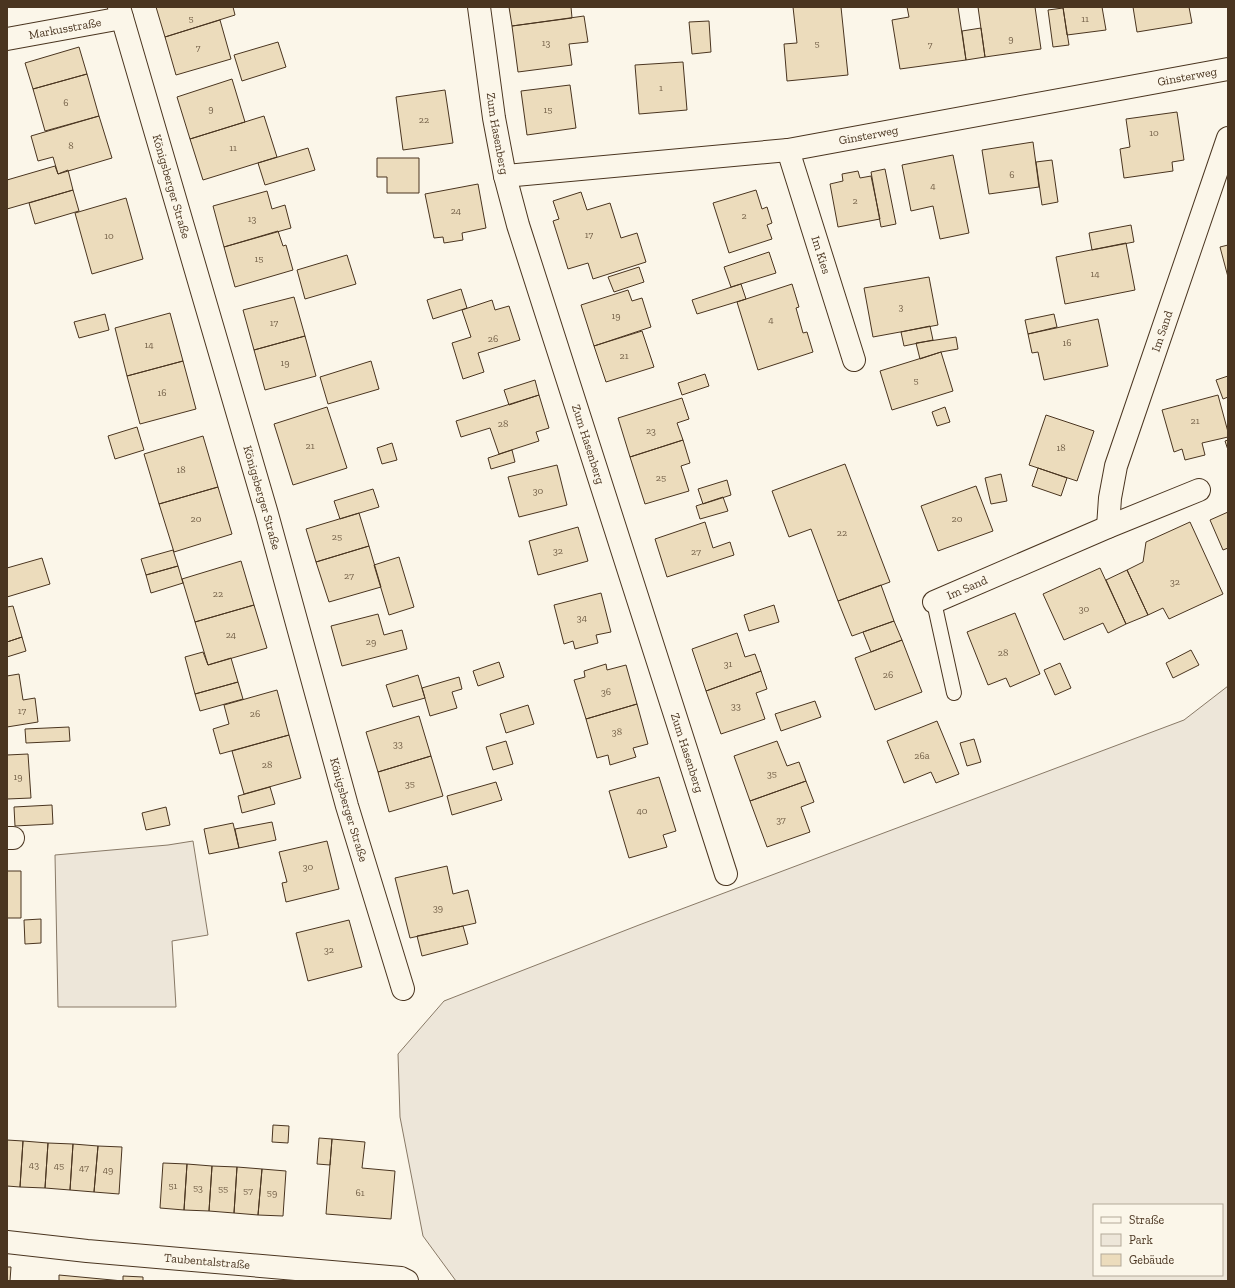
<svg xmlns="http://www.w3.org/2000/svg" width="1235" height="1288" viewBox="0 0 1235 1288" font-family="'Zilla Slab',serif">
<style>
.green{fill:#ede6d9;stroke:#887966;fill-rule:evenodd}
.building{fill:#ecdcbc;stroke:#4a3520}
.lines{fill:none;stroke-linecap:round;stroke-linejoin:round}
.service-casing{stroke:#4a3520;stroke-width:16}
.minor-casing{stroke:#4a3520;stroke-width:24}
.service{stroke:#fbf6e9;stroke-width:14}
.minor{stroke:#fbf6e9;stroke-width:22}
.labels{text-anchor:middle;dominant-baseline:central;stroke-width:3;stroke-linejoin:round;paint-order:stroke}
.number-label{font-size:10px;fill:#725f47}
.street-label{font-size:12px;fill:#4a3520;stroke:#fbf6e9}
</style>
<rect width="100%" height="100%" fill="#fbf6e9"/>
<!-- green -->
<path class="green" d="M1228,686V1281H456L423,1236L400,1117L398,1054L444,1001L639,925L1184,720ZM1094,1205H1222V1275H1094Z
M193,841L208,935L172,941L176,1007H58L55,855L168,845Z"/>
<!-- building -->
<path class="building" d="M156,7H233L235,15L165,37Z
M509,7H571L572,18L512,26Z
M793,7H841L848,75L787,81L784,44L797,43Z
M907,7H958L966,60L900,69L892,20L909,17Z
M978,7H1035L1041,49L985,57Z
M1063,7H1102L1106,30L1067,35Z
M1133,7H1189L1192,23L1137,32Z
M1063,8L1069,45L1053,47L1048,10Z
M584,16L588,42L569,44L572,65L518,72L512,26Z
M220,20L231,59L176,75L165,37Z
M709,21L711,52L692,54L689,22Z
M981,28L985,57L966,60L962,31Z
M278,42L286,67L242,81L234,55Z
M79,47L87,74L33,89L25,63Z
M683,62L687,110L639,114L635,65Z
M87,74L99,116L45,131L33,89Z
M232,79L245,122L190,139L177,97Z
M570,85L576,128L527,135L521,91Z
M445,90L453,143L403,150L396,97Z
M1177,112L1184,160L1172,162L1173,171L1124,178L1120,149L1130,147L1126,119Z
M99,116L112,158L58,174L53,157L38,161L31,136Z
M264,116L277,157L203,180L190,139Z
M1033,142L1039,187L989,194L982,150Z
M308,148L315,170L265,185L258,163Z
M953,155L969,233L940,239L933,206L911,211L902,165Z
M377,158H419V193H387V177H377Z
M1052,160L1058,202L1042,205L1036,162Z
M55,166L58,174L68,170L73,190L7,209V180Z
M885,169L896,224L881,227L871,172Z
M858,171L860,178L871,176L880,219L838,227L830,184L843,181L842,174Z
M478,184L486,228L462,233L463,240L444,243L443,237L434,238L425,194Z
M73,190L79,211L35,224L29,203Z
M756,190L762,209L767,207L772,223L767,225L772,239L729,253L713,203Z
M267,191L272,209L285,205L291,228L224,247L213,206Z
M581,192L587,210L610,203L621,238L637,233L646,262L593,279L588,263L568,269L553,221L559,219L553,201Z
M126,198L143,259L92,274L75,213Z
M1131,225L1134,242L1092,250L1089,233Z
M278,231L283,246L286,245L293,270L235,287L224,247Z
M1126,243L1135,290L1065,304L1056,257Z
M1228,245V277L1220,247Z
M769,252L776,273L731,287L724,267Z
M347,255L356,284L305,299L297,270Z
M639,267L644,282L614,292L608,277Z
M929,277L938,325L873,337L864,288Z
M741,284L746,299L697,314L692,300Z
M792,284L799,307L796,308L803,333L807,332L813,352L758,370L737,302Z
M461,289L467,308L433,319L427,300Z
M628,290L632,301L642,298L651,327L594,346L581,305Z
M294,297L305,336L254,350L243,310Z
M492,300L495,310L509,306L520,340L478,353L484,372L463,379L452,343L471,337L462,310Z
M170,313L183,361L127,376L115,328Z
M105,314L109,330L79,338L74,322Z
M1054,314L1057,327L1028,334L1025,320Z
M1098,319L1108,366L1044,380L1038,352L1032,353L1028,334Z
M930,326L933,340L904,346L901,332Z
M642,331L654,367L606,382L594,346Z
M305,336L316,376L265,390L254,350Z
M956,337L958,349L941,352L920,359L916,343Z
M941,352L953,391L892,410L880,371Z
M183,361L196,409L140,424L127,376Z
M371,361L379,389L328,404L320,377Z
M705,374L709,386L682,395L678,383Z
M1228,376V397L1223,399L1216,380Z
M535,380L539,395L509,405L504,390Z
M539,395L549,428L536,432L539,441L499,454L490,428L461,437L456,421Z
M1218,395L1228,432V437L1202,443L1205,455L1185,460L1182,449L1174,452L1162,410Z
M682,398L689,419L677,423L683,440L630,457L618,418Z
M327,407L347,468L293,485L274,424Z
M945,407L950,422L937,426L932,412Z
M1046,415L1094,431L1077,481L1029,465Z
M137,427L144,450L115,459L108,436Z
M203,436L218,487L159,504L144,454Z
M683,440L690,463L681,466L689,491L645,504L630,457Z
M1228,440V450L1225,441Z
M392,443L397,460L382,464L377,448Z
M512,450L515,462L491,469L488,458Z
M845,464L890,582L838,601L811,529L789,537L772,491Z
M557,465L567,505L519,517L508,477Z
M1038,468L1067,478L1061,496L1032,486Z
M1001,474L1007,501L991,504L985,478Z
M727,480L731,495L703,504L698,489Z
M976,486L993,531L938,551L921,506Z
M218,487L232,534L174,552L159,504Z
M373,489L379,507L340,519L334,501Z
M723,497L728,511L700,519L696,506Z
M1228,512V548L1223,550L1210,520Z
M359,513L369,546L316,562L306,529Z
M705,522L713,548L730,542L734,555L667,577L655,539Z
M1190,522L1223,594L1169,619L1163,608L1148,615L1127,570L1143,562L1146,542Z
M578,527L588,561L538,575L529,541Z
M369,546L381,587L329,602L316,562Z
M173,550L178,566L146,575L141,559Z
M399,557L414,607L389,615L374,565Z
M42,558L50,584L7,597V568Z
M241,561L254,605L195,622L182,579Z
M178,566L183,583L151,593L146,575Z
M1100,568L1126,624L1108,633L1103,623L1064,640L1043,594Z
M1127,570L1148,615L1126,624L1106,580Z
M881,585L894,621L852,636L838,601Z
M601,593L611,632L596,635L598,643L575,649L573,641L564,644L554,605Z
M254,605L267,648L208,665L195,622Z
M774,605L779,622L749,631L744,615Z
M13,606L22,637L7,642V607Z
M1015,613L1040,674L1010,687L1006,678L988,685L967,632Z
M378,614L384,635L402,630L407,649L342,666L331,626Z
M894,621L902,640L871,652L863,632Z
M737,633L745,657L755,654L761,671L706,691L692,649Z
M22,637L26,651L7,657V642Z
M902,640L922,692L875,710L855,658Z
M1191,650L1199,665L1173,678L1166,663Z
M203,652L208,665L231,658L238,682L195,694L185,657Z
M499,662L504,677L478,686L473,671Z
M1060,663L1071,688L1055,695L1044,670Z
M606,664L607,670L626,665L637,704L586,719L574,680L585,677L584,671Z
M761,671L767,689L756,693L765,719L721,734L706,691Z
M19,674L23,700L35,698L38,722L7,727V676Z
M418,675L425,698L393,707L386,685Z
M459,677L462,689L452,692L457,708L430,716L422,688Z
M238,682L243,699L200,711L195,694Z
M277,690L289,735L220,754L213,729L229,724L224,705Z
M815,701L821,717L781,731L775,714Z
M637,704L648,744L633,748L636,757L610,765L608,755L597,758L586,719Z
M528,705L534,724L506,733L500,714Z
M419,716L431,756L378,772L366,732Z
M937,721L959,774L936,783L931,772L904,783L887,741Z
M69,727L70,741L26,743L25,729Z
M289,735L301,778L244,794L232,751Z
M974,739L981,762L967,766L960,743Z
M506,741L513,764L493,770L486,747Z
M777,741L787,766L799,762L806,781L750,801L734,756Z
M28,754L31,798L7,799V755Z
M431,756L443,796L389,812L378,772Z
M659,777L676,831L663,835L667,847L629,858L609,791Z
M806,781L814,802L801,807L810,832L767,847L750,801Z
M496,782L502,800L452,815L447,796Z
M270,787L275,804L242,813L238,796Z
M52,805L53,824L15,826L14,807Z
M166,807L170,825L146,830L142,813Z
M272,822L276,840L239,848L235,829Z
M233,823L239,848L209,854L204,829Z
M327,841L339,889L286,902L282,883L287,882L279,852Z
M447,866L453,894L468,890L476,923L410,938L395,878Z
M7,871H21V918H7Z
M41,919V943L25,944L24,920Z
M349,920L362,967L308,981L296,933Z
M463,926L468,944L422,956L417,936Z
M273,1125L289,1126L288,1143L272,1142Z
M319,1138L332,1139L330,1165L317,1164Z
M332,1139L365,1142L362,1168L395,1171L391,1219L326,1214Z
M7,1140L23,1141L20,1187L7,1186Z
M23,1141L48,1143L45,1188L20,1187Z
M48,1143L73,1144L70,1190L45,1188Z
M73,1144L98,1146L94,1192L70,1190Z
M98,1146L122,1147L119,1194L94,1192Z
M163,1163L187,1164L184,1210L160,1208Z
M187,1164L212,1166L209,1211L184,1210Z
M212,1166L237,1167L234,1213L209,1211Z
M237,1167L262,1169L258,1215L234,1213Z
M262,1169L286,1171L283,1216L258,1215Z
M7,1267H11L10,1281H7Z
M59,1275L123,1281V1276L143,1277V1281H59Z"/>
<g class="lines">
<!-- service casing -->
<g class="service-casing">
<path id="service" d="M934,602L954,693"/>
</g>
<!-- minor casing -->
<g class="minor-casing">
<g id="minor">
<path id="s1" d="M119,7L267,514L347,806L403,989"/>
<path id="s2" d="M479,7L494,118L505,176L518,225L726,874"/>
<path id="s3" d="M7,39L122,18"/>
<path id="s4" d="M788,150L854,360"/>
<path id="s5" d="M505,176L788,150L1228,69"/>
<path id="s6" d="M1108,527L1110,498L1116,466L1228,138"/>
<path id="s7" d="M934,602L1108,527L1199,490"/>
<path d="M7,838H13"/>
<path id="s8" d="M7,1242L87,1251L401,1278L407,1281"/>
</g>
</g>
<!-- service -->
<use href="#service" class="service"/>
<!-- minor -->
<use href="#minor" class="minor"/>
</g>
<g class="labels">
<!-- number labels -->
<g class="number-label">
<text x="191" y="19">5</text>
<text x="1085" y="19">11</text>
<text x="1011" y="39">9</text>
<text x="546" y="43">13</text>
<text x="817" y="44">5</text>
<text x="930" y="45">7</text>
<text x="198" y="48">7</text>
<text x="661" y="88">1</text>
<text x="66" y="103">6</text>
<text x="211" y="109">9</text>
<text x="548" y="110">15</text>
<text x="424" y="120">22</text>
<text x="1154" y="133">10</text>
<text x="71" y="146">8</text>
<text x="233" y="148">11</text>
<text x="1012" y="175">6</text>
<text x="933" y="186">4</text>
<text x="855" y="201">2</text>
<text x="456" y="211">24</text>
<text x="744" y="216">2</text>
<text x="252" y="219">13</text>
<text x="589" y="235">17</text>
<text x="109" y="236">10</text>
<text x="259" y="259">15</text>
<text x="1095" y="274">14</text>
<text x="901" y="307">3</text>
<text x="616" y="316">19</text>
<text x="771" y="320">4</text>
<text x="274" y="323">17</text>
<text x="493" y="339">26</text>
<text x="1067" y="343">16</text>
<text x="149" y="345">14</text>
<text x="624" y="356">21</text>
<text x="285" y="363">19</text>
<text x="916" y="381">5</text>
<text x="162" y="393">16</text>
<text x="1195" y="421">21</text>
<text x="503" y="424">28</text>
<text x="651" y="431">23</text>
<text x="310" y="446">21</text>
<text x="1061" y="448">18</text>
<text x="181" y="470">18</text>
<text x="661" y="478">25</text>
<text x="538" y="491">30</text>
<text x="196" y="519">20</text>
<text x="957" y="519">20</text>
<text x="842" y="533">22</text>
<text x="337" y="537">25</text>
<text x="558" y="551">32</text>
<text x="696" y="552">27</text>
<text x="349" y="576">27</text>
<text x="1175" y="582">32</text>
<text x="218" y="594">22</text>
<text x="1084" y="609">30</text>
<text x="582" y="618">34</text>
<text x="231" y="635">24</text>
<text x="371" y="642">29</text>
<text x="1003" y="653">28</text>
<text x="728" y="664">31</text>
<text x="888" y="675">26</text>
<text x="606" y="692">36</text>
<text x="736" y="706">33</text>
<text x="22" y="711">17</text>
<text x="255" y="714">26</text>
<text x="617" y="732">38</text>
<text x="398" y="744">33</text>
<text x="922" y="756">26a</text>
<text x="267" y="765">28</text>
<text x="772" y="774">35</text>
<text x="18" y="777">19</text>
<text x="410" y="784">35</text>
<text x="642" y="811">40</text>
<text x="781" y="820">37</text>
<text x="308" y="867">30</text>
<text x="438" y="908">39</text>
<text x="329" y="950">32</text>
<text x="34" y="1165">43</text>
<text x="59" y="1166">45</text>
<text x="84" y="1168">47</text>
<text x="108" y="1170">49</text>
<text x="173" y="1186">51</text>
<text x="198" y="1188">53</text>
<text x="223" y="1189">55</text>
<text x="248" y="1191">57</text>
<text x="272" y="1193">59</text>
<text x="360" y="1193">61</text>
</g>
<!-- street labels -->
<g class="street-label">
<text stroke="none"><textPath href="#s3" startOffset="59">Markusstraße</textPath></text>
<text stroke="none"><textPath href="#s5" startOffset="690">Ginsterweg</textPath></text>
<text stroke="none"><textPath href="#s2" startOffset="128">Zum Hasenberg</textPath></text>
<text stroke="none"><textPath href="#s5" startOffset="366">Ginsterweg</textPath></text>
<text stroke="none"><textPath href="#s1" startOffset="187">Königsberger Straße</textPath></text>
<text stroke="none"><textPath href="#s4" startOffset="110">Im Kies</textPath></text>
<text stroke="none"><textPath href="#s6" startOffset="204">Im Sand</textPath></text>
<text stroke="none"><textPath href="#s2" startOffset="452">Zum Hasenberg</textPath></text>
<text stroke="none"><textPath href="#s1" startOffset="511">Königsberger Straße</textPath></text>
<text stroke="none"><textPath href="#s7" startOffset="36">Im Sand</textPath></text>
<text stroke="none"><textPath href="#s2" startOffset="776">Zum Hasenberg</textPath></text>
<text stroke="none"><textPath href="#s1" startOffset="835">Königsberger Straße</textPath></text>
<text stroke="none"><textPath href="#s8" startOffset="201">Taubentalstraße</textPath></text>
</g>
</g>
<!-- border -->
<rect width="1235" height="1288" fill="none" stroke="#4a3520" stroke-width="16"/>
<!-- legend -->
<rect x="1093" y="1204" width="130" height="72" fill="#fbf6e9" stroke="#b4a999"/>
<rect x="1101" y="1217" width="20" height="6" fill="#fbf6e9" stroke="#b4a999"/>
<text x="1129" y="1224" font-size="12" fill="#4a3520">Straße</text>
<rect x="1101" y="1234" width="20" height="12" fill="#ede6d9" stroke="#b4a999"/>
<text x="1129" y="1244" font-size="12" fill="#4a3520">Park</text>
<rect x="1101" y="1254" width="20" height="12" fill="#ecdcbc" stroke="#b4a999"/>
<text x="1129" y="1264" font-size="12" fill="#4a3520">Gebäude</text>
</svg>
